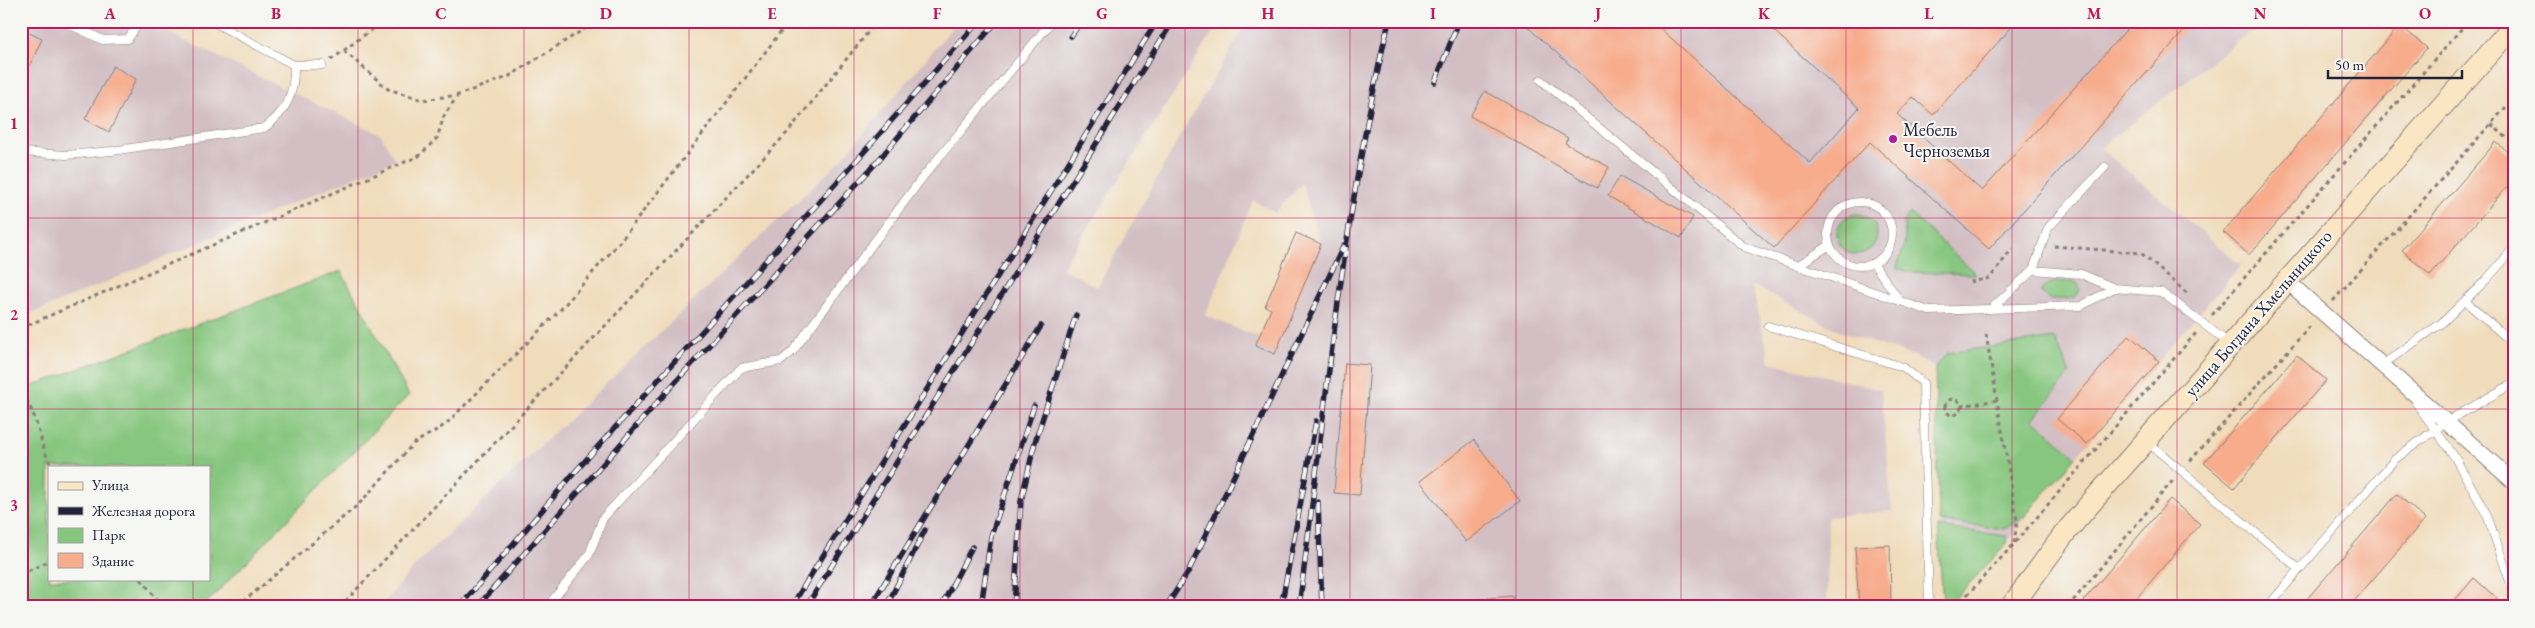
<svg xmlns="http://www.w3.org/2000/svg" width="2535" height="628" viewBox="0 0 2535 628" font-family="'EB Garamond',serif">
<style>
.industrial{fill:#d2bec3;fill-rule:evenodd}
.green{fill:#86c67e;stroke:#54745c;fill-rule:evenodd}
.building{fill:#f7ac8c}
.lines{fill:none;stroke-linecap:round;stroke-linejoin:round}
.lane-casing{stroke:#897e7a;stroke-width:9}
.street-casing{stroke:#897e7a;stroke-width:17}
.secondary-casing{stroke:#897e7a;stroke-width:23}
.path{stroke:#897e7a;stroke-width:3;stroke-dasharray:4 4;stroke-linecap:butt}
.lane{stroke:#fff;stroke-width:8}
.street{stroke:#fff;stroke-width:15}
.secondary{stroke:#fbe6c4;stroke-width:21}
.rail-casing{stroke:#22223b;stroke-width:5.5}
.rail{stroke:#f6f6f2;stroke-width:4;stroke-dasharray:11;stroke-linecap:butt}
.grid{fill:none;stroke:#c2185b;stroke-width:1;stroke-opacity:0.55}
.poi-dot{fill:#b5179e;stroke:#f6f6f2;stroke-width:2}
.labels{text-anchor:middle;dominant-baseline:central;stroke-width:4;stroke-linejoin:round;paint-order:stroke}
.poi-label{font-size:18px;fill:#22223b;stroke:#f6f6f2;text-anchor:start}
.street-label{font-size:18px;fill:#22223b;stroke:#f6f6f2}
.neatline{fill:none;stroke:#c2185b;stroke-width:2}
.grid-label{font-size:16px;text-anchor:middle;font-weight:bold;fill:#c2185b}
</style>
<rect width="100%" height="100%" fill="#f6f6f2"/>
<filter id="ink" filterUnits="userSpaceOnUse"><feTurbulence type="fractalNoise" baseFrequency=".02" numOctaves="2"/><feDisplacementMap in="SourceGraphic" scale="10" xChannelSelector="R" yChannelSelector="G"/><feConvolveMatrix kernelMatrix="1 2 1 2 8 2 1 2 1" color-interpolation-filters="sRGB"/></filter>
<filter id="wash" filterUnits="userSpaceOnUse"><feTurbulence type="fractalNoise" baseFrequency=".0096" numOctaves="4" result="noise"/><feDisplacementMap in="SourceGraphic" scale="20" xChannelSelector="R" yChannelSelector="G"/><feGaussianBlur stdDeviation="1.12" result="paint"/><feColorMatrix in="noise" values="0 0 0 0 0 0 0 0 0 0 0 0 0 0 0 0 0 1.4 0 .05"/><feComposite in="paint" operator="in"/></filter>
<g filter="url(#wash)">
<rect width="100%" height="100%" fill="#f0dbba"/>
<!-- industrial -->
<path class="industrial" d="M21,21H144L381,135L395,160L21,318Z
M958,21H1220L1062,268L1097,287L1188,122L1248,21H2263L2100,148L2241,265L2023,518L2007,544L1947,607H1943L1935,368L1917,357L1841,332L1752,285L1770,362L1881,390L1892,511L1828,517L1827,607H380L418,563L842,159ZM1302,183L1321,244L1259,337L1205,316L1253,200L1275,213Z"/>
<!-- green -->
<path class="green" d="M1910,213L1976,274L1909,272L1896,268C1903,252 1908,237 1903,221Z
M1837 234a20 20 0 1 1 40 0a20 20 0 1 1-40 0Z
M341,271L409,395L203,607H21V390ZM49,467H209V579H49Z
M2074,281L2078,284C2085,302 2061,299 2049,299L2041,292C2046,280 2062,282 2074,281Z
M2055,338L2070,374L2033,419L2076,457L2023,518L2004,529L1939,521L1935,368L1947,353Z
M1938,527L2007,536V544L1947,607H1943Z"/>
<g id="blocks">
<!-- building -->
<path class="building" d="M1521,21H1652L1810,163L1859,108L1763,21H2017L1933,115L1913,97L1897,114L1982,191L2134,21H2193L1989,249L1870,142L1774,248Z
M2400,25L2427,48L2249,255L2223,232Z
M21,29L42,39L30,65L21,61Z
M113,66L136,79L109,132L85,119Z
M1485,91L1568,138L1565,143L1609,167L1597,188L1470,116Z
M2496,142L2514,158V179L2430,275L2402,250Z
M1620,176L1693,217L1681,238L1608,196Z
M1296,233L1321,244L1275,354L1255,346L1271,309L1265,306Z
M2129,335L2159,361L2087,444L2057,419Z
M2297,355L2326,380L2234,488L2204,463Z
M1345,363L1370,365L1360,495L1334,493Z
M1474,440L1520,501L1466,542L1420,481Z
M2397,494L2425,519L2349,607H2300Z
M2170,499L2200,524L2129,607H2089L2083,601Z
M1890,545L1891,607H1859L1855,547Z
M2474,578L2502,603L2498,607H2449Z
M1513,596V607H1427V603Z
M1562,602L1589,603L1588,607H1562Z"/>
</g>
</g>
<g filter="url(#ink)">
<use href="#blocks" fill-opacity="0" stroke="#897e7a" stroke-width="1"/>
<g class="lines">
<!-- lane casing -->
<g class="lane-casing">
<path id="lane" d="M62,21L103,40L128,39L140,21
M211,21L294,65H322
M1541,80L1744,247L1929,311L2081,306L2114,288L2161,292L2230,344
M21,152L66,155L112,151L264,128C287,112 295,92 294,65
M2105,167L2048,228L2033,270L2081,274L2114,288
M1828 234a32 32 0 1 1 64 0a32 32 0 1 1-64 0Z
M1873,263L1900,301
M1797,266L1830,245
M2465,301L2514,344
M1991,309L2033,270
M1768,326L1903,367L1923,383L1929,607
M2382,365L2443,322L2487,279L2514,248
M2416,403L2454,456L2487,515L2514,593
M2146,441L2298,568
M547,607L589,555L603,518L741,368L781,361L792,352L922,178L1052,21
M2267,607L2395,459L2446,422L2514,383"/>
</g>
<!-- street casing -->
<g class="street-casing">
<path id="street" d="M2287,281L2514,482"/>
</g>
<!-- secondary casing -->
<g class="secondary-casing">
<path id="secondary" d="M2011,607L2065,533L2096,497L2514,25"/>
</g>
<!-- path -->
<path class="path" d="M344,51L388,89L423,100L458,95L508,77L597,21
M331,60L383,21
M2491,124L2514,144
M2054,246L2141,253L2189,295
M1970,282L1990,278L2012,249
M2333,301L2514,98
M2212,315L2468,21
M21,328L419,156L437,138L444,116L458,95
M1986,334L2017,521L2014,543
M21,394C38,411 39,445 52,467
M1945 407a8 8 0 1 1 16 0a8 8 0 1 1-16 0Z
M1961,406L1998,400
M2190,461L2312,324
M21,574L49,561
M141,579L163,607
M237,607L359,504L413,444L445,425L561,309L622,239L789,21
M340,607L787,133L877,21
M1956,607L2014,544L2196,333
M2068,607L2174,479"/>
<!-- lane -->
<use href="#lane" class="lane"/>
<!-- street -->
<use href="#street" class="street"/>
<!-- secondary -->
<use href="#secondary" class="secondary"/>
<!-- rail casing -->
<g class="rail-casing">
<path id="rail" d="M1071,36L1081,21
M1435,82L1459,21
M1318,502L1322,607
M459,607L575,472L856,161L979,21
M477,607L670,388L876,163L997,21
M791,607L1157,21
M806,607L1173,21
M870,607L1041,326
M886,607L925,530
M941,607L972,547
M981,607L991,536L1034,406
M1014,607L1021,501L1035,442L1076,315
M1166,607L1188,572L1344,245
M1281,607L1316,421
M1299,607C1325,412 1343,213 1389,21"/>
</g>
<!-- rail -->
<use href="#rail" class="rail"/>
</g>
</g>
<!-- grid -->
<path class="grid" d="M193,21V467M358,21V607M524,21V607M689,21V607M854,21V607M1020,21V607M1185,21V607M1350,21V607M1516,21V607M1681,21V607M1846,21V607M2012,21V607M2177,21V607M2342,21V607M21,218H2514M21,409H2514M193,579V607"/>
<!-- markers -->
<circle class="poi-dot" cx="1893" cy="139" r="5"/>
<g class="labels">
<!-- poi labels -->
<g class="poi-label">
<text x="1903" y="129">Мебель<tspan x="1903" dy="21">Черноземья</tspan></text>
</g>
<!-- street labels -->
<g class="street-label">
<text transform="translate(2258 313) rotate(-49)">улица Богдана Хмельницкого</text>
</g>
</g>
<!-- margin -->
<rect width="2535" height="628" fill="none" stroke="#f6f6f2" stroke-width="55"/>
<!-- legend -->
<rect x="48" y="466" width="162" height="115" fill="#f6f6f2" stroke="#a1a1a9"/>
<rect x="58" y="482" width="25" height="8" fill="#fbe6c4" stroke="#a1a1a9"/>
<text x="92" y="490" font-size="15" fill="#22223b">Улица</text>
<rect x="58" y="507" width="25" height="8" fill="#22223b" stroke="#a1a1a9"/>
<text x="92" y="516" font-size="15" fill="#22223b">Железная дорога</text>
<rect x="58" y="528" width="25" height="15" fill="#86c67e" stroke="#a1a1a9"/>
<text x="92" y="540" font-size="15" fill="#22223b">Парк</text>
<rect x="58" y="553" width="25" height="15" fill="#f7ac8c" stroke="#a1a1a9"/>
<text x="92" y="566" font-size="15" fill="#22223b">Здание</text>
<!-- scale -->
<path d="M2328 70v8h134v-8" fill="none" stroke="#22223b" stroke-width="2.5"/>
<text x="2335" y="70" font-size="15" fill="#22223b" stroke="#f6f6f2" stroke-width="4" paint-order="stroke">50 m</text>
<rect x="28" y="28" width="2480" height="572" class="neatline"/>
<g class="grid-label">
<text x="110" y="19">A</text>
<text x="276" y="19">B</text>
<text x="441" y="19">C</text>
<text x="606" y="19">D</text>
<text x="772" y="19">E</text>
<text x="937" y="19">F</text>
<text x="1102" y="19">G</text>
<text x="1268" y="19">H</text>
<text x="1433" y="19">I</text>
<text x="1598" y="19">J</text>
<text x="1764" y="19">K</text>
<text x="1929" y="19">L</text>
<text x="2094" y="19">M</text>
<text x="2260" y="19">N</text>
<text x="2425" y="19">O</text>
<text x="14" y="129">1</text>
<text x="14" y="320">2</text>
<text x="14" y="511">3</text>
</g>
</svg>
